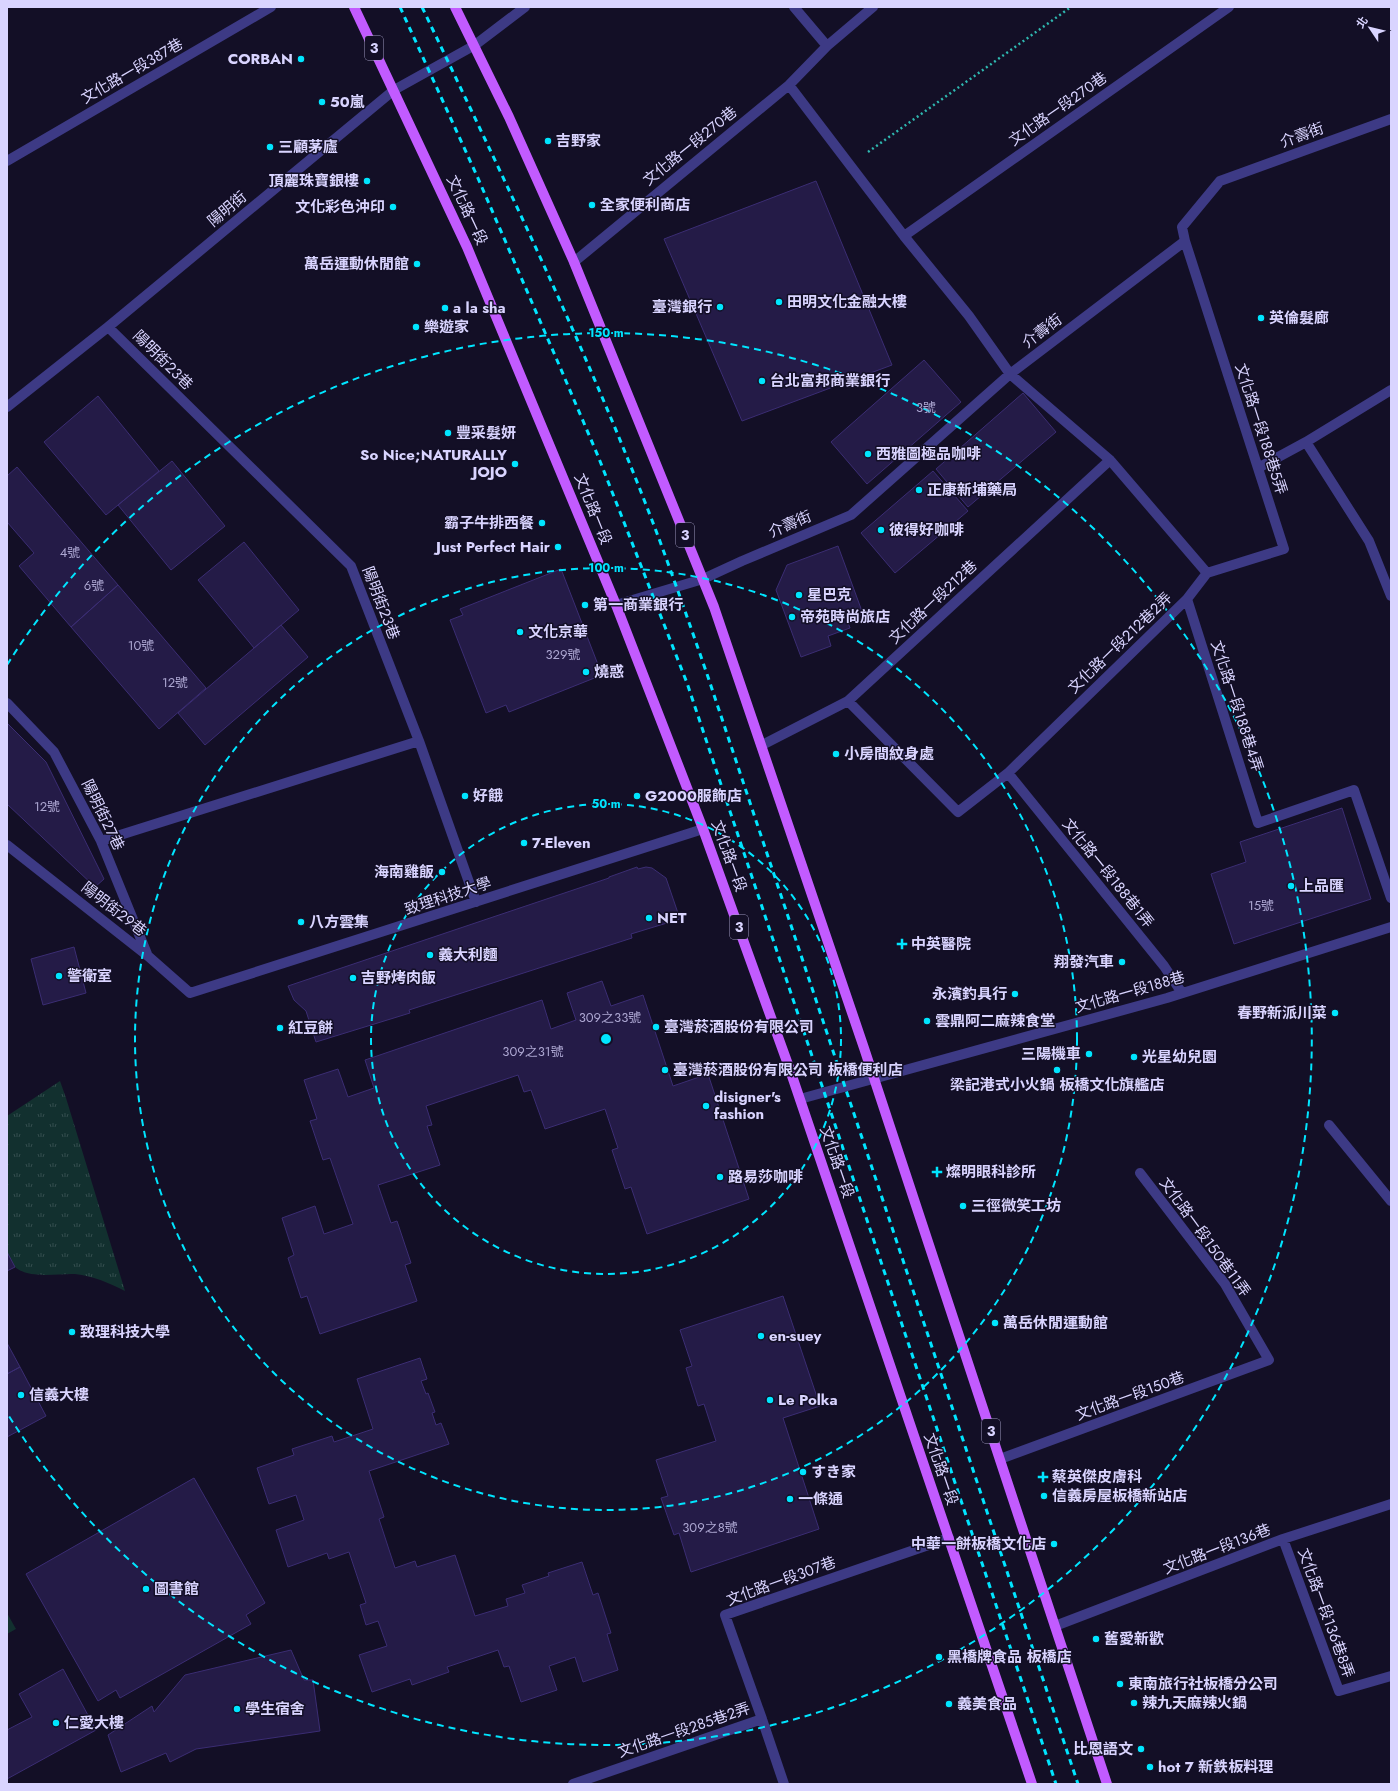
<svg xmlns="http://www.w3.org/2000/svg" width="1398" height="1791" viewBox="0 0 1398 1791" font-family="Jost,'Noto Sans TC','Noto Sans JP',sans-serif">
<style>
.grass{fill:url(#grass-tufts)}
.pitch{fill:#12302f}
.building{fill:#241b47;stroke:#3b2d73}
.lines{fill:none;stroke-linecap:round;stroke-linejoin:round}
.path{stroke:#2fb8b0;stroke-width:2.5;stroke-dasharray:2 3;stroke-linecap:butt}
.minor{stroke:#3d3a85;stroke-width:10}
.major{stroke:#c25bff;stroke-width:10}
.rail{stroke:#00e5ff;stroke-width:3;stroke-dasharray:6 5;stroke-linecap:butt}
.ring{fill:none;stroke:#00e5ff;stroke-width:2;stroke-dasharray:7 5}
.poi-dot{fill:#00e5ff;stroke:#130f26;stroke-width:1.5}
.labels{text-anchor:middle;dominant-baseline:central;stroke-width:3;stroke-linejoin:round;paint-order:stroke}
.number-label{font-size:13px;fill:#aca6d1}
.shield{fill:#130f26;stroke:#9e99be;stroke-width:1}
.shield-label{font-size:14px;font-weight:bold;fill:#d9d4ff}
.poi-label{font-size:15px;font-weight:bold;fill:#d9d4ff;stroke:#130f26;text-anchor:start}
.street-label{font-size:15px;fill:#d9d4ff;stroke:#130f26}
.centre{fill:#00e5ff;stroke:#130f26;stroke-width:2}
.ring-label{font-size:12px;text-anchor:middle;font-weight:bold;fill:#00e5ff;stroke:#130f26;stroke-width:3;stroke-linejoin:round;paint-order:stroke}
</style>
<defs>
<pattern id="grass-tufts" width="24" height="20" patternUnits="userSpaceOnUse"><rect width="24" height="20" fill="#12302f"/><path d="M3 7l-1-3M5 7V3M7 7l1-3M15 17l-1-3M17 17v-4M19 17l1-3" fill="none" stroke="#344d4e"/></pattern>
</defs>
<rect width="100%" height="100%" fill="#130f26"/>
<!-- grass -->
<path class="grass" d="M60,1081L66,1098L125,1291C109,1283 94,1276 75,1274C59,1273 28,1280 14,1266C11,1263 9,1257 7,1252V1116Z"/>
<!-- pitch -->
<path class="pitch" d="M7,1613L16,1629L7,1634Z"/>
<!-- building -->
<path class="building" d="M816,181L892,365L742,421L664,239Z
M924,360L961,402L867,484L831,442Z
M1023,393L1056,432L968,507L936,469Z
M98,396L159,471L106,515L44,442Z
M172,461L225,526L171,570L118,505Z
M17,467L118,585L71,627L19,566L34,553L7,522V476Z
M933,471L968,511L895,573L861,533Z
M244,542L299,610L254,648L198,580Z
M838,546L863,614L847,620L850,628L828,636L831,646L801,657L776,590L787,565Z
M561,569L602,675L509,712L506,705L486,713L450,620L463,615L460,609Z
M118,585L206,688L159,729L71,627Z
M281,625L308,657L205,745L178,713Z
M7,723L46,762L104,879L95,887L7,804Z
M1342,808L1371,899L1234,944L1211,874L1246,862L1240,842Z
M637,867L638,869L646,867L652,868L666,878L680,919L631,934L632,938L409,1010L410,1013L316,1042L306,1011L294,1000L288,986L609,878V877Z
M74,947L86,993L43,1005L31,959Z
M602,981L611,1006L643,995L673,1086L708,1074L749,1199L647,1234L631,1187L625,1189L612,1150L618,1148L605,1109L545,1129L531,1090L524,1092L518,1075L426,1106L432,1125L427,1126L440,1165L378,1185L391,1223L397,1221L411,1263L405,1265L417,1301L320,1334L307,1296L301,1298L288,1258L294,1255L282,1218L315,1206L324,1234L353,1224L330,1158L323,1160L310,1121L317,1119L304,1080L338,1069L348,1097L374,1088L365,1060L542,1000L551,1029L576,1020L567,993Z
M7,1252L15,1267L7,1271Z
M783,1296L820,1406L783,1418L819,1529L691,1572L679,1533L674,1535L661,1498L668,1496L656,1460L716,1441L704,1404L698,1406L686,1368L692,1366L680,1330Z
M7,1343L20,1367L7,1374Z
M420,1358L427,1379L421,1381L426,1394L428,1393L435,1412L432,1413L436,1425L441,1423L449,1444L369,1471L384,1517L379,1519L395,1568L415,1561L417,1567L455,1555L475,1616L508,1606L506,1599L525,1593L522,1585L549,1576L548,1573L582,1562L593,1595L598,1593L611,1633L607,1634L618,1670L583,1682L575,1657L549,1666L557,1690L521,1702L509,1666L504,1667L498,1650L447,1667L449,1672L412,1685L410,1679L372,1692L359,1655L387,1646L378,1621L366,1625L360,1605L366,1603L349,1552L329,1559L327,1553L288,1567L276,1530L304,1520L296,1495L269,1504L257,1468L294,1455L292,1449L332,1436L334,1442L373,1429L357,1379Z
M20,1367L46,1416L7,1437V1374Z
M194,1478L265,1603L246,1615L251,1624L120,1698L116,1690L98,1701L26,1574Z
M291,1650L304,1680H313L320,1731L196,1749L170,1762L166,1753L121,1772L108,1735L152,1706L154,1712L185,1675Z
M63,1669L96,1730L7,1779V1730L32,1717L19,1694Z"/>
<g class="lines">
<!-- path -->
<path class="path" d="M868,152L1071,7"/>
<!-- minor -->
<path class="minor" d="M794,7L827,46
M789,85L904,236L969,316L1010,374L1110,460L1207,573
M7,161L271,7
M904,236L1229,7
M1185,241L1284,549L1207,573
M574,262L789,85L827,46L873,7
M108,327L351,566L419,741L476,902
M7,407L108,327L394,90L475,45L525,7
M1306,442L1369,541L1391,596
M1258,468L1306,442L1391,390
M1187,599L1258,823L1354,790L1391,898
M616,605L703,579L742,561L851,515L1010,374L1185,241L1182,227L1220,181L1391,119
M848,701L958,812L1008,773L1187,599L1207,573
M7,703L54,752L101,841L147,954
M762,745L848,701L1110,460
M1008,773L1164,966L1182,993
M101,841L419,741
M7,845L148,956L190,993L703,829
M800,1099L1167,998L1391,927
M1329,1125L1391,1201
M1000,1459L1269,1360L1225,1284L1140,1173
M1283,1539L1339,1691L1391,1676
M1055,1626L1283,1539L1391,1504
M762,1719L725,1615L949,1538
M573,1784L762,1719L784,1784"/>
<!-- major -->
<path class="major" d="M354,7L467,247L616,605L703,829L790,1070L1032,1784
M455,7L509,117L574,262L714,607L864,1048L1107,1784"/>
<!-- rail -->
<path class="rail" d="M400,7L477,176L560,367L598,456L687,683L1056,1784
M422,7C505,181 590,356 658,536C675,582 691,628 707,674L1078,1784"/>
</g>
<!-- distance rings -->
<g class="ring">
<circle cx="606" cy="1039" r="235"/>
<circle cx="606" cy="1039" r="471"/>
<path d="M7 665A706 706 0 1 1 7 1413"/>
</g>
<!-- markers -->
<g class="poi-dot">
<circle cx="301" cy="59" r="4"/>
<circle cx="322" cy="102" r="4"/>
<circle cx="548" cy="141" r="4"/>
<circle cx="270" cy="147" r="4"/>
<circle cx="367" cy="181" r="4"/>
<circle cx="592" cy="205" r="4"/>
<circle cx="393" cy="207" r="4"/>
<circle cx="417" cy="264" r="4"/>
<circle cx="779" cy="302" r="4"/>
<circle cx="720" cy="307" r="4"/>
<circle cx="445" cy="308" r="4"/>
<circle cx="1261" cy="318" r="4"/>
<circle cx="416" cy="327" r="4"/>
<circle cx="762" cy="381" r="4"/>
<circle cx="448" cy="433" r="4"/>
<circle cx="868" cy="454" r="4"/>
<circle cx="515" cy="464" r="4"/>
<circle cx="919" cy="490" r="4"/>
<circle cx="542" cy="523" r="4"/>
<circle cx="881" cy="530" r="4"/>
<circle cx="558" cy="547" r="4"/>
<circle cx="799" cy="595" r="4"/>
<circle cx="585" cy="605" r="4"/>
<circle cx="792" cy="617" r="4"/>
<circle cx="520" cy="632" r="4"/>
<circle cx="586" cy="672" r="4"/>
<circle cx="836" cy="754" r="4"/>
<circle cx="465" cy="796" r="4"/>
<circle cx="637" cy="796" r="4"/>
<circle cx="524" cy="843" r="4"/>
<circle cx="442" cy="872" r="4"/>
<circle cx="1291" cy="886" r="4"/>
<circle cx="649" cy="918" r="4"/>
<circle cx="301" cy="922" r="4"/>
<path d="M900 938h4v4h4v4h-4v4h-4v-4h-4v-4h4z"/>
<circle cx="430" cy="955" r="4"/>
<circle cx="1122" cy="962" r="4"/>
<circle cx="59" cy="976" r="4"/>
<circle cx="353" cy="978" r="4"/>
<circle cx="1015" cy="994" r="4"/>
<circle cx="1335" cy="1013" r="4"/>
<circle cx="927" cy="1021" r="4"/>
<circle cx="656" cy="1027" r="4"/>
<circle cx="280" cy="1028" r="4"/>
<circle cx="1089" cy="1054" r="4"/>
<circle cx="1134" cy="1057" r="4"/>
<circle cx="665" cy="1070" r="4"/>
<circle cx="1057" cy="1070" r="4"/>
<circle cx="706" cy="1106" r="4"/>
<path d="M935 1166h4v4h4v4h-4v4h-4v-4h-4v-4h4z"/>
<circle cx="720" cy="1177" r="4"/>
<circle cx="963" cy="1206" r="4"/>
<circle cx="995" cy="1323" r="4"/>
<circle cx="72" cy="1332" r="4"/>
<circle cx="761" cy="1336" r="4"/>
<circle cx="21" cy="1395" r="4"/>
<circle cx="770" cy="1400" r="4"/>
<circle cx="803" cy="1472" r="4"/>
<path d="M1041 1471h4v4h4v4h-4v4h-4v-4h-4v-4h4z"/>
<circle cx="1044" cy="1496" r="4"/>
<circle cx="790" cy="1499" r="4"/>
<circle cx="1054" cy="1544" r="4"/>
<circle cx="146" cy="1589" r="4"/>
<circle cx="1096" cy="1639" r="4"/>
<circle cx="939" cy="1657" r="4"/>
<circle cx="1120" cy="1684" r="4"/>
<circle cx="1134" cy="1703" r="4"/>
<circle cx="949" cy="1704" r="4"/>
<circle cx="237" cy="1709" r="4"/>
<circle cx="56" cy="1723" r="4"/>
<circle cx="1141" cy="1749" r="4"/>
<circle cx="1150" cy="1767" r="4"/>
</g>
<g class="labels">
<!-- number labels -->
<g class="number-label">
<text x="926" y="407">3號</text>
<text x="70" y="552">4號</text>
<text x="94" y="585">6號</text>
<text x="141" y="645">10號</text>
<text x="563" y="654">329號</text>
<text x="175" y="682">12號</text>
<text x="47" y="806">12號</text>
<text x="1261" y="905">15號</text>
<text x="610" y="1017">309之33號</text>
<text x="533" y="1051">309之31號</text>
<text x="710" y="1527">309之8號</text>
</g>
<!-- shield labels -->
<g class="shield">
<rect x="365" y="36" width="18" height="24" rx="3"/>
<rect x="676" y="523" width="18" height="24" rx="3"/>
<rect x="730" y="915" width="18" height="24" rx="3"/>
<rect x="982" y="1419" width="18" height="24" rx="3"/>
</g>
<g class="shield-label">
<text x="374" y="48">3</text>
<text x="685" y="535">3</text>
<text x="739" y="927">3</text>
<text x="991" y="1431">3</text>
</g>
<!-- poi labels -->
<g class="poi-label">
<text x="293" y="59" text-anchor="end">CORBAN</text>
<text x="330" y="102">50嵐</text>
<text x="556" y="141">吉野家</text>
<text x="278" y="147">三顧茅廬</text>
<text x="359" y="181" text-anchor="end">頂麗珠寶銀樓</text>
<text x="600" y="205">全家便利商店</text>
<text x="385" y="207" text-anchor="end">文化彩色沖印</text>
<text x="409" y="264" text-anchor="end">萬岳運動休閒館</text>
<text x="787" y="302">田明文化金融大樓</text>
<text x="712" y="307" text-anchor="end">臺灣銀行</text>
<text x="453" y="308">a la sha</text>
<text x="1269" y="318">英倫髮廊</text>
<text x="424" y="327">樂遊家</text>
<text x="770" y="381">台北富邦商業銀行</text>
<text x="456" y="433">豐采髮妍</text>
<text x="876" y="454">西雅圖極品咖啡</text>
<text x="507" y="455" text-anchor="end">So Nice;NATURALLY<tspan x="507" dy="17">JOJO</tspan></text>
<text x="927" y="490">正康新埔藥局</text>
<text x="534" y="523" text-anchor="end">霸子牛排西餐</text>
<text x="889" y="530">彼得好咖啡</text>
<text x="550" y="547" text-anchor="end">Just Perfect Hair</text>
<text x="807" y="595">星巴克</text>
<text x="593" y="605">第一商業銀行</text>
<text x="800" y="617">帝苑時尚旅店</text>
<text x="528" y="632">文化京華</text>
<text x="594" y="672">燒惑</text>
<text x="844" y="754">小房間紋身處</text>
<text x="473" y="796">好餓</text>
<text x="645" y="796">G2000服飾店</text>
<text x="532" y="843">7-Eleven</text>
<text x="434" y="872" text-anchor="end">海南雞飯</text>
<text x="1299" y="886">上品匯</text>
<text x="657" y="918">NET</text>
<text x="309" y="922">八方雲集</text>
<text x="911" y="944">中英醫院</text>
<text x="438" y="955">義大利麵</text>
<text x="1114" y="962" text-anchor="end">翔發汽車</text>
<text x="67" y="976">警衛室</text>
<text x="361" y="978">吉野烤肉飯</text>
<text x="1007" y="994" text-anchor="end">永濱釣具行</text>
<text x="1327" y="1013" text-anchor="end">春野新派川菜</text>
<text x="935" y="1021">雲鼎阿二麻辣食堂</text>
<text x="664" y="1027">臺灣菸酒股份有限公司</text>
<text x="288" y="1028">紅豆餅</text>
<text x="1081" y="1054" text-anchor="end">三陽機車</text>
<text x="1142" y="1057">光星幼兒園</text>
<text x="673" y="1070">臺灣菸酒股份有限公司 板橋便利店</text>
<text x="1057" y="1085" text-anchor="middle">梁記港式小火鍋 板橋文化旗艦店</text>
<text x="714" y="1097">disigner's<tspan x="714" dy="17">fashion</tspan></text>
<text x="946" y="1172">燦明眼科診所</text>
<text x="728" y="1177">路易莎咖啡</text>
<text x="971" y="1206">三徑微笑工坊</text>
<text x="1003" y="1323">萬岳休閒運動館</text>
<text x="80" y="1332">致理科技大學</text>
<text x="769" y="1336">en-suey</text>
<text x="29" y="1395">信義大樓</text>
<text x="778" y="1400">Le Polka</text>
<text x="811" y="1472">すき家</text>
<text x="1052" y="1477">蔡英傑皮膚科</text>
<text x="1052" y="1496">信義房屋板橋新站店</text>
<text x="798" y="1499">一條通</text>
<text x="1046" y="1544" text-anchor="end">中華一餅板橋文化店</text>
<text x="154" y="1589">圖書館</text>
<text x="1104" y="1639">舊愛新歡</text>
<text x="947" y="1657">黑橋牌食品 板橋店</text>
<text x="1128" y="1684">東南旅行社板橋分公司</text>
<text x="1142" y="1703">辣九天麻辣火鍋</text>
<text x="957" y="1704">義美食品</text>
<text x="245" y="1709">學生宿舍</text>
<text x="64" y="1723">仁愛大樓</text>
<text x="1133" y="1749" text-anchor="end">比恩語文</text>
<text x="1158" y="1767">hot 7 新鉄板料理</text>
</g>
<!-- street labels -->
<g class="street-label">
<text transform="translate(132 71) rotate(-30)">文化路一段387巷</text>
<text transform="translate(1058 109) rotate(-35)">文化路一段270巷</text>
<text transform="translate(1302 135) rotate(-20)">介壽街</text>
<text transform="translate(690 146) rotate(-39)">文化路一段270巷</text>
<text transform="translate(227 209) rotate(-40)">陽明街</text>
<text transform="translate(467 210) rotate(65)">文化路一段</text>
<text transform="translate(1042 331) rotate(-37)">介壽街</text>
<text transform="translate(163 360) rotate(45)">陽明街23巷</text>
<text transform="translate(1261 429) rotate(72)">文化路一段188巷5弄</text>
<text transform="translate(593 509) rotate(68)">文化路一段</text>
<text transform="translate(790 524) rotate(-23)">介壽街</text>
<text transform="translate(933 602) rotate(-43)">文化路一段212巷</text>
<text transform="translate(381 603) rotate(69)">陽明街23巷</text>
<text transform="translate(1120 643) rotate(-44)">文化路一段212巷2弄</text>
<text transform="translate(1237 706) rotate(72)">文化路一段188巷4弄</text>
<text transform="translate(103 815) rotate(64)">陽明街27巷</text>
<text transform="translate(729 856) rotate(70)">文化路一段</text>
<text transform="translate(1108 873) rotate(51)">文化路一段188巷1弄</text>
<text transform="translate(448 896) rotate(-18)">致理科技大學</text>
<text transform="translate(114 909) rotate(38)">陽明街29巷</text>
<text transform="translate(1130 992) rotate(-16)">文化路一段188巷</text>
<text transform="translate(837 1162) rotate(71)">文化路一段</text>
<text transform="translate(1205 1237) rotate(54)">文化路一段150巷11弄</text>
<text transform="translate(1130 1396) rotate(-20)">文化路一段150巷</text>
<text transform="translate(941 1469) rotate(71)">文化路一段</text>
<text transform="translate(1217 1549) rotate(-21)">文化路一段136巷</text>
<text transform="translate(781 1581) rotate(-20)">文化路一段307巷</text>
<text transform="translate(1326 1613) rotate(70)">文化路一段136巷8弄</text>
<text transform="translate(684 1730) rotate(-19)">文化路一段285巷2弄</text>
</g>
</g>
<circle cx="606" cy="1039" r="6" class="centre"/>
<g class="ring-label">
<text x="606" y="337">150 m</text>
<text x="606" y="572">100 m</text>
<text x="606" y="808">50 m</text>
</g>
<!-- border -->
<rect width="1398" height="1791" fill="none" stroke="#d9d4ff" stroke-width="16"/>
<!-- north arrow -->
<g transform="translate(1370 28) rotate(305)" stroke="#130f26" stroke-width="3" paint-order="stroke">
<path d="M0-3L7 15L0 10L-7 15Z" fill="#d9d4ff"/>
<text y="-6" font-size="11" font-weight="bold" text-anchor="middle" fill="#d9d4ff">北</text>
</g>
</svg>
